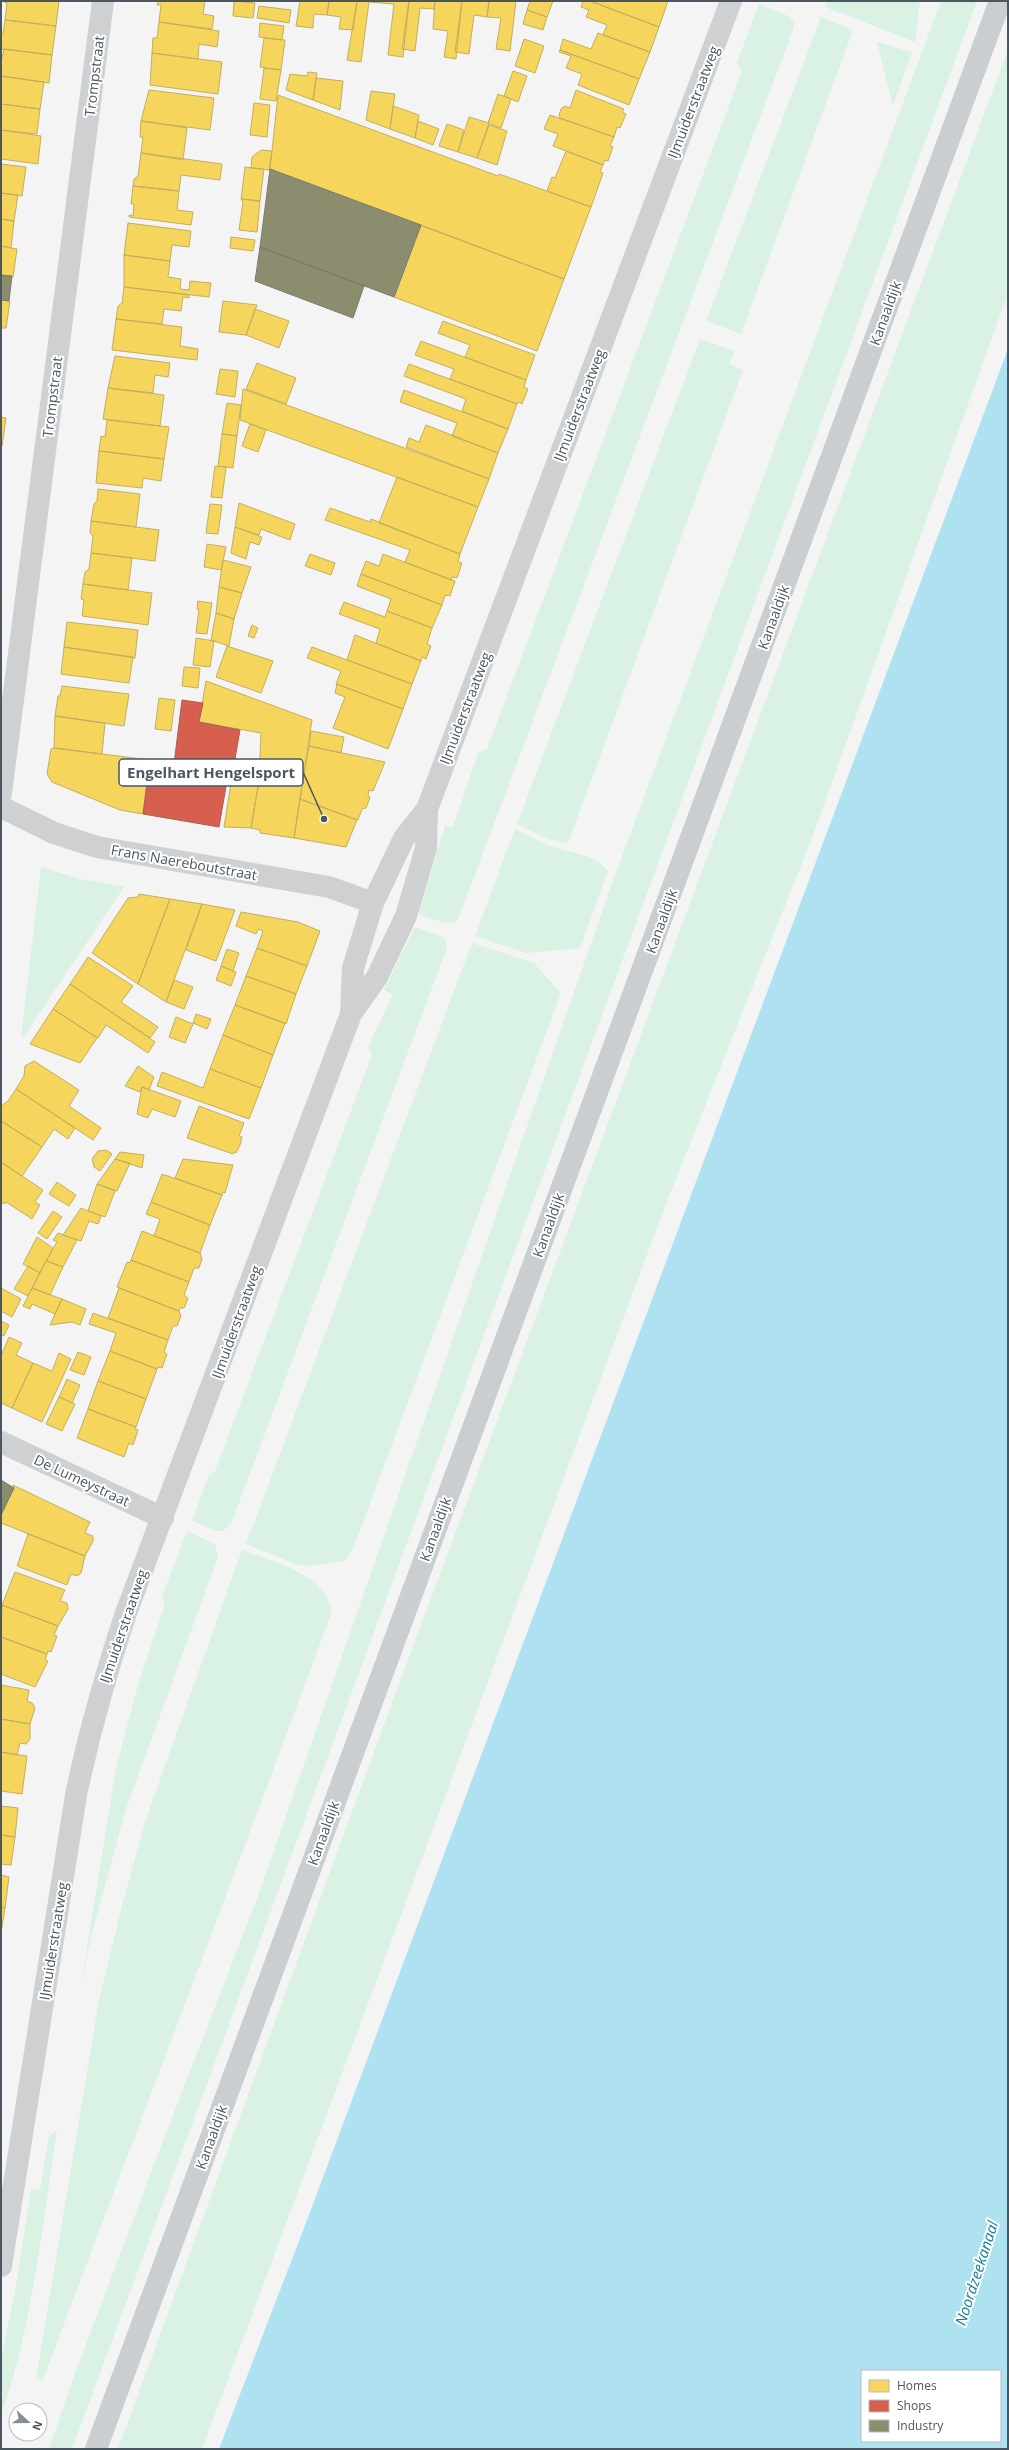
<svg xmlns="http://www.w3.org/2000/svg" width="1009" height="2450" viewBox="0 0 1009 2450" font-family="'Open Sans',sans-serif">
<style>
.green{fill:#d9f2e3}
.water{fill:#aee2f0;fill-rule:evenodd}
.homes{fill:#f6d55c;stroke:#c2af5e}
.shops{fill:#d6604d;stroke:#ac5d53}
.industry{fill:#8c8c6e;stroke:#787c6a}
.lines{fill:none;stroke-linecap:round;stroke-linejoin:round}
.minor{stroke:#ced0d2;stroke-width:22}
.major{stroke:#caced1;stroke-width:22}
.labels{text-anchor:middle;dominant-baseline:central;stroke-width:4;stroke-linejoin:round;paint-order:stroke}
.street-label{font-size:14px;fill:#4a5661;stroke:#fff}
.water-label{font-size:15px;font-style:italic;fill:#0c7c9b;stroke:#fff}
.leader{fill:none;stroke:#4a5661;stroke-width:1.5}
.callout-dot{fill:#4a5661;stroke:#fff;stroke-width:1.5}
.callout{fill:#fff;stroke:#4a5661;stroke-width:1.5}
.callout-label{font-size:15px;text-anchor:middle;font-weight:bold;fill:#4a5661}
</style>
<rect width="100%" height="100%" fill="#f4f4f4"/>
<!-- green -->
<path class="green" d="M827,1H920L915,42L825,7Z
M941,1H977L72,2449H49L74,2376L166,2133L257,1899L615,875Z
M759,4L788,16L794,23V27L459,917L456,922L445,923L420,915L419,913L445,825L453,827L478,753L487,749L742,71L737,63Z
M821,17L853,30L741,334L706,321Z
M877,42L912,52L893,106Z
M1008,50V293L812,838L664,1209L202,2449H118L396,1692Z
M700,339L735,351L729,364L743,370L568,843L548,839L517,824Z
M515,829C528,835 542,843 555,848C575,854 595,854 608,871L580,948L527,953L475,936Z
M41,867L80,879L124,887L24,1036L21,1037Z
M415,927L443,937L447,942V948L231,1524L223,1531H216L192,1521L209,1475L215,1471L372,1055L368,1046L393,995L384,990Z
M472,943L534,963L561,993L353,1549L345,1561L308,1566L295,1564L246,1544Z
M187,1531L215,1544L218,1557L126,1809L91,1937L80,1991L116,1768L138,1685L165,1604L162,1596Z
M242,1550C273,1562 323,1573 332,1611C238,1868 139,2123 43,2380L36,2379L99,2000L123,1902L146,1819Z
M57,2130C43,2222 32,2328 1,2416V2357L15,2292L31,2189L40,2190L49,2136Z"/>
<!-- water -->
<path class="water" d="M1008,349V2449H219L304,2228ZM862,2371H1000V2441H862Z"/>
<!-- homes -->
<path class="homes" d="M1,1H59L56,26L5,20L7,3Z
M158,1H205L203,14L214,16L212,29L159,22L161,5H157Z
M234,1L255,3L253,18L233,16Z
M300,1H329L327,15L314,14L313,28L296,26Z
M329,1H357L353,30L339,29L341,17L327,15Z
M357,1H382V3L369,2L361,62L347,60Z
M382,1H409L403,57L388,55L394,4L382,3Z
M409,1H435L434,9L420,8L415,51L402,49Z
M435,1H462L456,59L444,57L448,31L433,29Z
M462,1H489L487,17L474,15L469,54L455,52Z
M489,1H516L510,51L496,49L501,18L487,17Z
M530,1H553L547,17L527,10Z
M583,1H590L659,27L650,52L603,35L607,25L586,17L589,10L581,7Z
M590,1H668L659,27Z
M259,6L291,10L289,23L257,18Z
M527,10L547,17L543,30L523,24Z
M5,20L56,26L52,55L1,49V33H3Z
M159,22L219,31L217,47L199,44L198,59L152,53L153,38H157Z
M260,23L284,26L282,40L259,37Z
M598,33L650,52L639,79L560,50L563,39L591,49Z
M264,38L285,40L281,70L260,67Z
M524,39L544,46L535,73L515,66Z
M4,49L52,55L49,83L1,76V62Z
M560,50L639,79L629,105L578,85L582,74L566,68L571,56L559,52Z
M152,53L222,62L218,94L150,85Z
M264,68L281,70L276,101L260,99Z
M513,71L527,76L518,102L504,96Z
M308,72L317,73L313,100L286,90L290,74L307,76Z
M1,76L44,82L40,109L1,104Z
M316,78L343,81L340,110L313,100Z
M149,90L214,98L210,130L141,121Z
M576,90L624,109L622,112L626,114L620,128L617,127L614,137L560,118L559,115L561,109L565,106L570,108Z
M371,91L395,94L390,129L366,120Z
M498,94L511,99L501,128L488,123Z
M278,95L498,176L499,174L591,207L564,279L270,169Z
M254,103L270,105L267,137L250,135Z
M1,104L40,109L37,134L1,130Z
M393,106L419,115L415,138L390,129Z
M550,115L614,137L610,146L613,147L608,161L605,160L603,165L553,146L558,134L544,129Z
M469,117L489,123L477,158L458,152Z
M141,121L187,128L183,160L141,153L143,137H140Z
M418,121L439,129L433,145L415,138Z
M447,124L464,130L458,152L439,146Z
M489,125L507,131L497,165L477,158Z
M1,130L41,136L38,164L1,159Z
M261,150L272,151L269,170L251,168L252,157Z
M566,151L603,165L600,172L603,173L591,207L547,191L552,177L555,178Z
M141,153L222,164L220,180L181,175L179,191L133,186L134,179L138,176Z
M1,164L26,167L22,196L1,193Z
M245,167L264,169L260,201L241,199Z
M133,186L179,191L177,210L193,212L191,225L129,217V215L133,216L134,204H131Z
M1,193L18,195L14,221L1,219Z
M241,199L260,201L257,232L239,230L243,202Z
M1,219L14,221L11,248L1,246Z
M128,223L191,231L189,247L172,245L170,261L124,255Z
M421,225L564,279L537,351L394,297Z
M231,237L255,240L253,251L230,248Z
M1,246L17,249L13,277L1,275Z
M124,255L170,261L168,277L181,279L180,289L189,290L190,281L211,283L209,297L124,287Z
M124,287L189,295V298L183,297L181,311L164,309L162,324L116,319L118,306L122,303Z
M1,300L10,301L6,328H1Z
M223,301L257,305L246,335L219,332Z
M255,309L289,321L279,348L246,335Z
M116,319L182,327L180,346L198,349L197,360L112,350Z
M443,321L535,355L526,380L465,357L470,345L438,333Z
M421,341L526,380L524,387L528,389L522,404L518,402L517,404L450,379L454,369L415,355Z
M115,356L170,363L168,377L155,375L153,393L108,388Z
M257,363L296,378L286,404L246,389Z
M409,364L517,404L508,429L462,411L466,399L404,376Z
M220,369L238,371L235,397L216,394Z
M108,388L164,395L160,426L103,419Z
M243,389L489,479L478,507L240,420Z
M404,390L508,429L498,453L452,436L457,423L400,402Z
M227,403L241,405L237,436L222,434Z
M1,417L6,418L2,446H1Z
M107,420L169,427L164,459L99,451L101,436L105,437Z
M250,424L266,430L258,452L242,446Z
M426,425L498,453L489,479L406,447L409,438L419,442Z
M222,434L237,436L233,468L218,466Z
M99,451L164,459L161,481L143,478L142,488L96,483Z
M215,466L226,467L222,498L211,497Z
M397,477L478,507L460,554L379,523Z
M98,489L140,494L136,527L91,521L94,504L97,501Z
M239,503L295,524L290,540L261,529L259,535L235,527Z
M210,504L222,505L218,534L206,533Z
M330,508L370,522L371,519L460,554L458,562L462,563L457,578L452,577L451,580L405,562L410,550L325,520Z
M91,521L159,530L155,561L91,553L93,536L90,533Z
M235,527L262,537L259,545L250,542L246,559L231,553Z
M207,544L226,547L221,570L204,567Z
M91,553L132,558L128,590L83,584L85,572L89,569Z
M310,554L335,563L331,575L305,566Z
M383,554L455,581L450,596L445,595L442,605L361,574L366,561L379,566Z
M223,560L251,567L242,593L219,587Z
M361,574L442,605L432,628L387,611L391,599L357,586Z
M83,584L152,593L148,625L82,616L84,600L81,599Z
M219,587L242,593L234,619L216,613Z
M198,601L212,603L207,634L196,633L199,609H197Z
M344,602L385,617L387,611L432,628L427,644L431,646L426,659L422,657L421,661L376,643L380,629L339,614Z
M216,613L234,619L229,646L211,640Z
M67,622L138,630L135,658L64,647Z
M252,625L258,628L254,638L248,636Z
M355,635L421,661L412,684L347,660Z
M196,638L214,641L210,667L193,665Z
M227,646L273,661L261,693L216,677Z
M64,647L133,657L129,683L61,674Z
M312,647L412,684L403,709L336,684L341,671L307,658Z
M184,667L200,668L198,688L182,686Z
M206,681L312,720L294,838L260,833V830L251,828L259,781L261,733L199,722Z
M337,684L403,709L388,749L333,728L345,697L335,693Z
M62,686L129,694L124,726L55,716L58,696H60Z
M159,698L175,700L171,731L155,729Z
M55,716L105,723L102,754L54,748Z
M311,731L344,737L341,753L309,746Z
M309,746L385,762L373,791L369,790L368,795L370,798L366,808L362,809L358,820L300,799Z
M54,748L150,760L143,814L120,810L52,782L47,774L51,749Z
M232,777L259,781L251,828L224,827Z
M300,799L357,820L346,847L294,838Z
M139,894L170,899L138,984L92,953L128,898L138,897Z
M170,899L202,904L166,1002L138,984Z
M202,904L235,910L216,961L186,950Z
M241,912L298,922L320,931L307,966L257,948L263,931L258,929L256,934L236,926Z
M257,948L307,966L296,994L246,976Z
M227,949L239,953L233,971L221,966Z
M88,957L133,986L121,1002L158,1027L150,1038L70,984Z
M221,966L236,972L231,986L216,980Z
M246,976L296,994L286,1024L235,1005Z
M174,980L193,987L184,1009L166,1002Z
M70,984L155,1042L148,1053L106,1025L98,1038L53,1009Z
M235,1005L285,1023L273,1055L223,1035Z
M53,1009L97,1038L80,1063L30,1044Z
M196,1014L211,1019L207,1029L193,1023Z
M176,1017L193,1024L185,1043L169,1037Z
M223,1035L273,1055L261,1088L210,1069Z
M34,1061L79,1090L69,1106L101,1128L93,1140L16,1089L24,1076L25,1066Z
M138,1066L154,1077L149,1090L142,1087L140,1092L125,1086Z
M210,1069L261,1088L249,1119L157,1086L162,1072L203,1088Z
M142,1087L181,1101L175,1117L152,1109L148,1118L137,1114Z
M16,1089L75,1128L68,1139L54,1129L42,1147L1,1121V1106L8,1101Z
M199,1106L244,1123L239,1136L242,1137L240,1145L236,1153L234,1152L233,1154L187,1138Z
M1,1121L42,1147L22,1176L1,1162Z
M106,1150L112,1154L100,1171L94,1167L92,1159L98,1151Z
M120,1152L144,1155L142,1168L115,1159Z
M115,1159L130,1163L117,1191L97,1184Z
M183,1159L233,1165L225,1193L223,1192L222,1195L175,1178Z
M1,1162L43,1190L35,1202L40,1205L32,1219L6,1202L4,1204L1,1202Z
M162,1174L222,1195L210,1225L151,1202Z
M57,1182L76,1195L69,1206L49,1194Z
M97,1184L115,1191L105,1217L88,1211Z
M151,1202L210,1225L200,1253L154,1236L160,1219L146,1214Z
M81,1208L101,1216L98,1224L89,1221L81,1241L63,1235Z
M53,1211L62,1217L47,1239L38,1233Z
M142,1231L200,1253L202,1259L199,1268H194L189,1282L131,1260Z
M58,1233L77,1240L63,1267L46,1261L57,1242L53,1240Z
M37,1237L53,1248L40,1273L23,1264Z
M131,1260L189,1282L184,1295L188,1298L184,1308H180L179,1311L117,1287L127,1262L130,1263Z
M46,1261L63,1267L50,1295L32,1288Z
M28,1266L40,1273L28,1296L14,1289Z
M1,1288L21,1299L12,1317L1,1311Z
M32,1288L62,1299L55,1314L32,1304L30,1309L23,1306Z
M119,1288L179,1311L181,1316L177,1326H173L168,1340L108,1318Z
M62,1299L86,1309L80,1325L72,1322L50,1325Z
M93,1313L168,1340L164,1352L167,1354L162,1368L158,1367L157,1369L110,1351L116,1333L89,1324Z
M1,1321L9,1325L4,1336L1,1335Z
M9,1337L22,1343L16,1355L33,1363L12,1408L1,1403V1356Z
M110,1351L157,1369L146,1399L98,1381Z
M78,1352L91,1357L84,1375L70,1370Z
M59,1353L71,1359L42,1422L12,1408L33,1363L52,1371Z
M67,1379L80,1385L72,1403L59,1397Z
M98,1381L146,1399L136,1427L88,1409Z
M59,1397L75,1404L62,1431L46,1424Z
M88,1409L136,1427L135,1429L138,1430L133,1445L129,1443L124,1457L77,1438Z
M13,1485L90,1522L85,1533L93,1536V1541L85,1556L1,1523V1515L14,1488Z
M28,1534L85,1556L81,1573L77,1576L71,1574L67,1585L17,1566Z
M15,1572L65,1590L60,1601L67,1603L68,1609L58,1626L2,1605Z
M2,1605L58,1626L54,1635L57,1636L51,1652L48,1651L47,1654L1,1637Z
M1,1637L47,1654L45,1660L48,1661L35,1687L1,1674Z
M1,1685L29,1690L27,1701L32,1703L35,1708L30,1724L1,1719Z
M1,1719L30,1724V1739L26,1744L20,1743L17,1755L1,1752Z
M1,1752L27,1756L22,1794L1,1791Z
M1,1806L18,1808L15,1837L1,1835Z
M1,1835L15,1837L11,1865L1,1864Z
M1,1875L9,1877L5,1908L1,1907Z
M1,1907L5,1908L1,1933Z"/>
<!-- shops -->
<path class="shops" d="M182,700L203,703L199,722L240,730L233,770L229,769L219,827L143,814L150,760L174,764Z"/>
<!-- industry -->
<path class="industry" d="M270,169L421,225L394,297L260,247Z
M260,247L364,286L353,318L255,281Z
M1,275L12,276L9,301L1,300Z
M1,1480L14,1488L1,1515Z"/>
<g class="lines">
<!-- minor -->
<path class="minor" d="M1,793L103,1
M1,807L54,833L97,847L329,887L373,903
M351,1014L353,968L373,903L404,838L427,809L731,1
M1,1442L163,1518
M1,2266L76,1795C89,1733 106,1673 126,1613L351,1014L377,977L406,916L426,848L427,809"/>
<!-- major -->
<path class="major" d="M96,2449L1000,1"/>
</g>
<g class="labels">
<!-- street labels -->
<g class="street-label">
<text transform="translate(94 76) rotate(-83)">Trompstraat</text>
<text transform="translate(693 102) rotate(-69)">IJmuiderstraatweg</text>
<text transform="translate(885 313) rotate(-70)">Kanaaldijk</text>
<text transform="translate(52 397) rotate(-83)">Trompstraat</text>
<text transform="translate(579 405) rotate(-69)">IJmuiderstraatweg</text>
<text transform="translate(773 617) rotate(-70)">Kanaaldijk</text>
<text transform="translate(465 708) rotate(-69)">IJmuiderstraatweg</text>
<text transform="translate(184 862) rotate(10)">Frans Naereboutstraat</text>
<text transform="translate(661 921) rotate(-70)">Kanaaldijk</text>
<text transform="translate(548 1225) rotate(-70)">Kanaaldijk</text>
<text transform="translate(236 1322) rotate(-70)">IJmuiderstraatweg</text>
<text transform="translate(82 1480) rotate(25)">De Lumeystraat</text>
<text transform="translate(435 1529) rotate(-70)">Kanaaldijk</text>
<text transform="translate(123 1626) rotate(-71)">IJmuiderstraatweg</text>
<text transform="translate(323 1833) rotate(-70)">Kanaaldijk</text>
<text transform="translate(53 1941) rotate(-81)">IJmuiderstraatweg</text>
<text transform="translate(211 2137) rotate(-70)">Kanaaldijk</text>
</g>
<!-- water labels -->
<g class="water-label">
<text transform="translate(976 2273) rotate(-72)">Noordzeekanaal</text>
</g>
</g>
<!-- callouts -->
<path class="leader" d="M324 819L303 772"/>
<circle class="callout-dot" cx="324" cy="819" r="4"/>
<rect class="callout" x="119" y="759" width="184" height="27" rx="4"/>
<g class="callout-label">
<text x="211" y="778">Engelhart Hengelsport</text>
</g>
<!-- border -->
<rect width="1009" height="2450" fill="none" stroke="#4a5661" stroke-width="4"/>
<!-- legend -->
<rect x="861" y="2370" width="140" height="72" fill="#ffffff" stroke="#b7bbc0"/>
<rect x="869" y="2380" width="20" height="12" fill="#f6d55c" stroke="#b7bbc0"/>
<text x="897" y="2390" font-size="12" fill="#4a5661">Homes</text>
<rect x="869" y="2400" width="20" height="12" fill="#d6604d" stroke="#b7bbc0"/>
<text x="897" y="2410" font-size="12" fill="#4a5661">Shops</text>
<rect x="869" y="2420" width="20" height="12" fill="#8c8c6e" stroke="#b7bbc0"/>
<text x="897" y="2430" font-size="12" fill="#4a5661">Industry</text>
<!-- north arrow -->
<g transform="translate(28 2422) rotate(111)"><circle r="19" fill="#ffffff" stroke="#b7bbc0"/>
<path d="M0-3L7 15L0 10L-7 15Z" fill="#868d94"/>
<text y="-6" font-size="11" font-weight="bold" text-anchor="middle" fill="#4a5661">N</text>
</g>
</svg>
